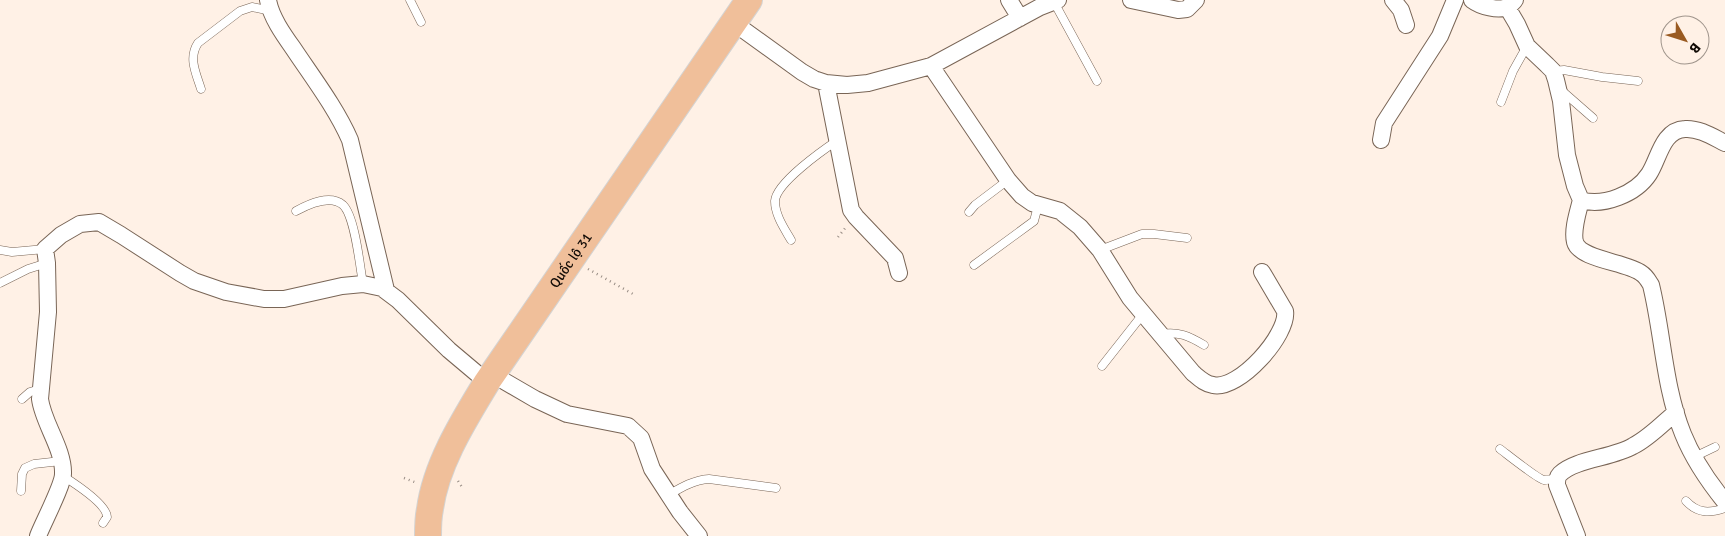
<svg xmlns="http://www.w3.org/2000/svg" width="1725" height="536" viewBox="0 0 1725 536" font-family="Signika,sans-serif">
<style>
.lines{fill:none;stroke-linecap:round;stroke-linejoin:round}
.service-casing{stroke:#796556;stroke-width:9}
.minor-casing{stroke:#796556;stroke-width:18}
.trunk-casing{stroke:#d4d3d2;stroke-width:28}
.path{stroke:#988d85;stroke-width:2.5;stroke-dasharray:1 4;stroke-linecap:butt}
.service{stroke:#fff;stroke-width:8}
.minor{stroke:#fff;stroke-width:16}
.trunk{stroke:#f0bf9a;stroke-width:26}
.labels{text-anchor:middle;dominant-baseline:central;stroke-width:4;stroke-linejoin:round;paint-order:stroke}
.street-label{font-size:14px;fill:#110a05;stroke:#fff1e6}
</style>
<rect width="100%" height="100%" fill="#fff1e6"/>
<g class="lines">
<!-- service casing -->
<g class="service-casing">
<path id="service" d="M410,0L421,22
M1054,2L1097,81
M1553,71L1564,70L1602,77L1638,81
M201,89C196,73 188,58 198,43L240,11L252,7L271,11
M1561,90L1593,118
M1501,102L1513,71L1527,46
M296,211C309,204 330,194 343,205C355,216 360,267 363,284
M969,212L975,205L1008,180
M791,240C784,228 775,215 775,201C776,183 823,150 838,140
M0,250L12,252L45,249
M1100,250L1142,234H1154L1187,238
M974,265L1034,221L1038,206
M0,283L28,269L47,263
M1161,334C1178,331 1189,336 1204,345
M1102,366L1143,314
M22,399L30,392L40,389
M1500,449C1508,455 1538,479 1544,480C1548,480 1553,479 1557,478
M1694,457L1715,447
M63,476C74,483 107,504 107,517L103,523
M21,491L22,474L25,468L34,464L61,461
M670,494C682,487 694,480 709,479L776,488
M1686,501C1698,514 1710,513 1725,508"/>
</g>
<!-- minor casing -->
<g class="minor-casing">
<path id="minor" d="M268,0C271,17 283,34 293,48C313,78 336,108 350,140L386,290
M1009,0L1020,18
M1131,0L1178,10L1187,9L1196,0
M1393,0L1401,10L1406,25
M1472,0C1480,6 1499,12 1509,6C1511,5 1513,2 1515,0
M1507,7L1517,24L1527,46L1547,65L1553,71L1556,80L1561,101L1567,155L1575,186L1581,200C1603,207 1636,194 1649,174C1659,159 1662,130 1685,129C1699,128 1713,137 1725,143
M734,23L802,72L814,79L826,83L847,85L868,83L931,66L1040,7L1058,0
M931,66L1008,180L1022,196L1032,203L1060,211L1080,227L1100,250L1130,298L1193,373C1199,378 1205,384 1213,385C1239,391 1289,334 1285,311L1262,272
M826,83L851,210L856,217L895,258L899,273
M1381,140L1384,123L1440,36L1455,0
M1581,200C1578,212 1572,230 1575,242C1580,260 1627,262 1641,273C1646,276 1648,280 1651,285C1663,334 1664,387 1683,434C1693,459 1708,481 1725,502
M492,374L535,399L567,414L628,426L641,438L652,469L680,512L699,536
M38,536C43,523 63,485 63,474C64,449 43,423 40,399L48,312L47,263L45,249L61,235L80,224L99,222L121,235L180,273L194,281L226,292L264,299H284L342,286L363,284L382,288L398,300L449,350L487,382
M1577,536L1557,485C1557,480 1557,477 1560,474C1575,459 1613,458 1633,446C1649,438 1662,424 1676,412"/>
</g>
<!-- trunk casing -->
<g class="trunk-casing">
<g id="trunk">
<path id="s1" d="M428,536C428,527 428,518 430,509C436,464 464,420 487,382L749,0"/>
</g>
</g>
<!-- path -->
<path class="path" d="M838,237L846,227
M588,269L633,294
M404,478L417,483
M458,481L462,487"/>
<!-- service -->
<use href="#service" class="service"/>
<!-- minor -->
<use href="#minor" class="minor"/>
<!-- trunk -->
<use href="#trunk" class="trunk"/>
</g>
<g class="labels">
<!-- street labels -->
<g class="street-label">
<text stroke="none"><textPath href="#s1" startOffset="315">Quốc lộ 31</textPath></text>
</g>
</g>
<!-- north arrow -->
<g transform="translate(1685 40) rotate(129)"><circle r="24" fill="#fff1e6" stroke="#a0958c"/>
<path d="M0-4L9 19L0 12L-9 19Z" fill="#995a21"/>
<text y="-8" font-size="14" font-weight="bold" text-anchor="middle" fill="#110a05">B</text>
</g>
</svg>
